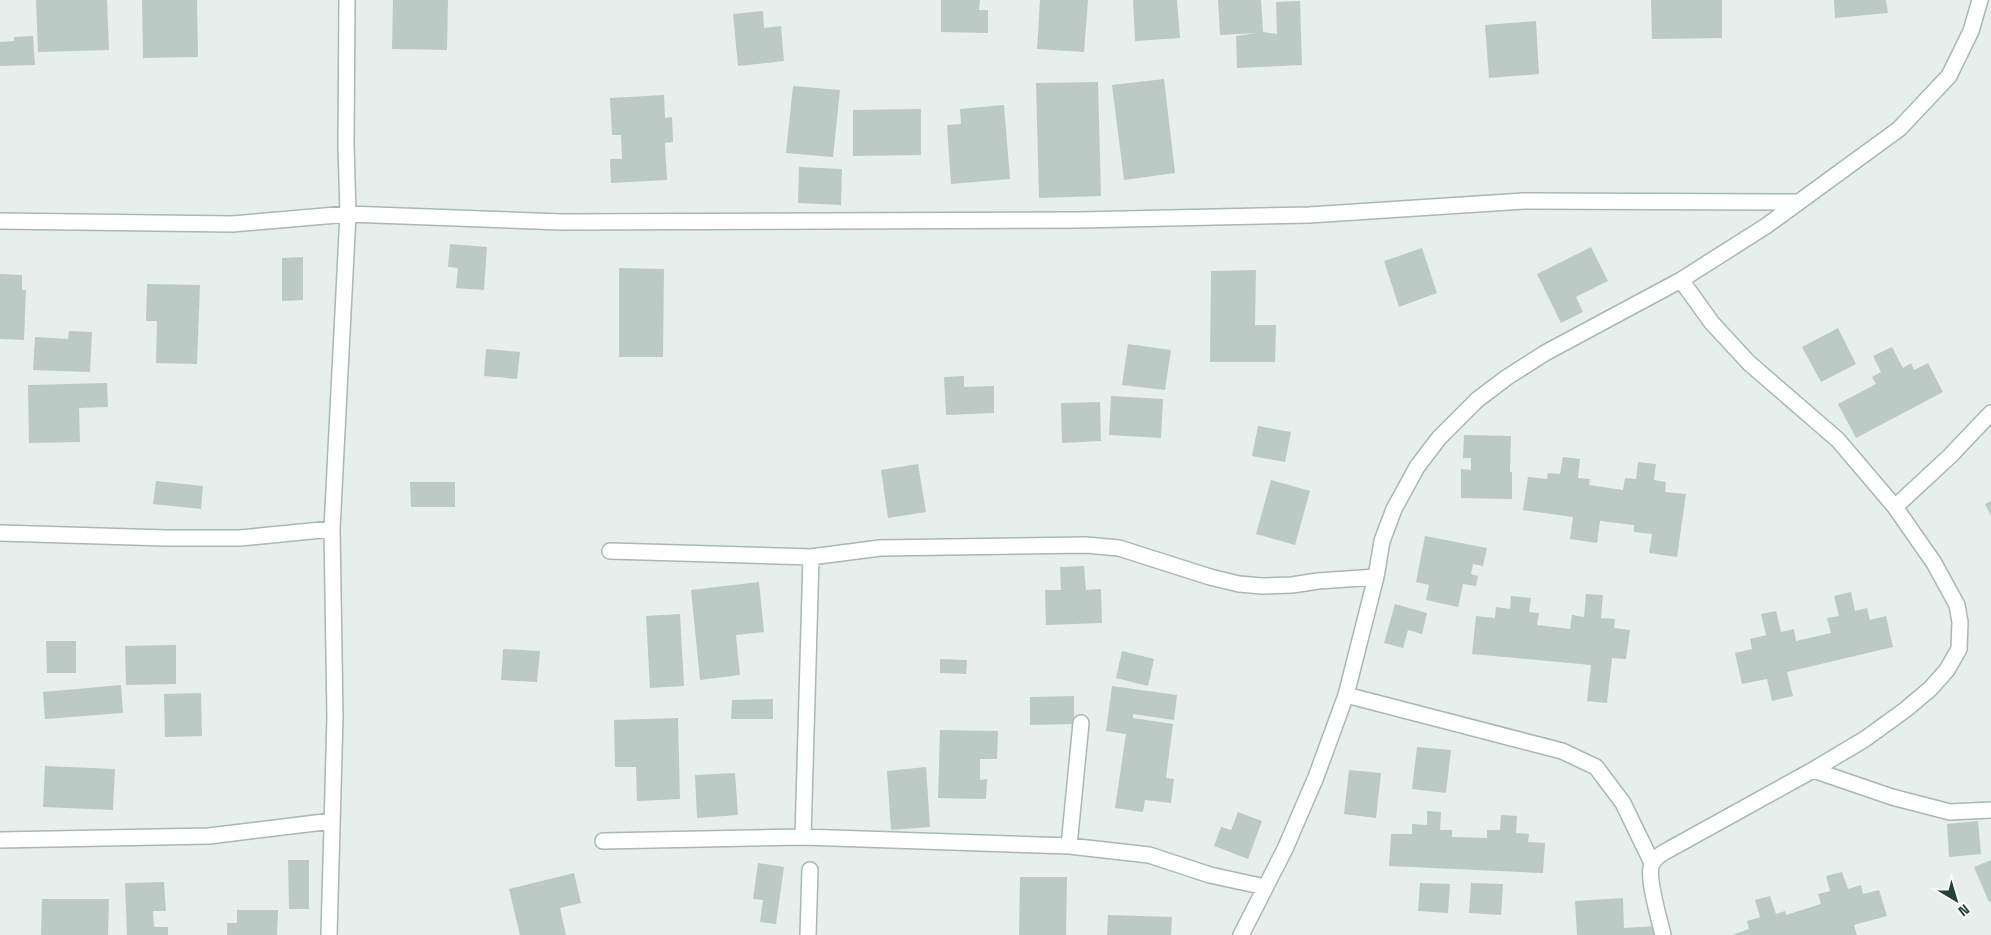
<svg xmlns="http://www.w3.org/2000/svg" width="1991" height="935" viewBox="0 0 1991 935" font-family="'Space Grotesk',sans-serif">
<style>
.building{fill:#bbcac4}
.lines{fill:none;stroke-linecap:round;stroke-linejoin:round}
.street-casing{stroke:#a8b8b2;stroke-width:18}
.street{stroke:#fff;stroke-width:15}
</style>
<rect width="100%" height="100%" fill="#e6efeb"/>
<!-- building -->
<path class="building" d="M36,0H107L109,50L38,52Z
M142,0H197L198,57L143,58Z
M393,0H448L447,50L392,49Z
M941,0H980L979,10H988V33L941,32Z
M1040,0H1088L1084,52L1037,49Z
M1133,0H1177L1180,38L1135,41Z
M1218,0H1261L1263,32L1277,34L1276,2L1300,1L1302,65L1237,68L1236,36L1256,33L1220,35Z
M1651,0H1722V38L1652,39Z
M1834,0H1886L1888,13L1835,18Z
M763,11L764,28L781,26L784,61L738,66L733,14Z
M1536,21L1539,74L1489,78L1485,25Z
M33,36L35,65L0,66V42L14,41V37Z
M1164,79L1175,173L1124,180L1112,85Z
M1098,82L1101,196L1039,198L1036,83Z
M793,86L840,90L833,157L786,153Z
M664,95L665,118L672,117L673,142L665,143L667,180L611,183L610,159H622L621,135H612L610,98Z
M1004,105L1010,179L951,184L947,125L961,124L960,109Z
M921,109V155L853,156V110Z
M799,167L842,169L841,205L798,203Z
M450,244L487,247L484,290L456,288L458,268L448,267Z
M1591,247L1608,281L1576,297L1583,312L1561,323L1537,274Z
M1422,248L1437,293L1399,307L1384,261Z
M303,257V300L282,301V258Z
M619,268L664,269L663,357H619Z
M1256,270L1255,325H1276L1275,362H1210L1211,271Z
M0,274L22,275V290H26L24,340L0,339Z
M147,284L200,285L197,364L156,363L157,321H146Z
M1838,328L1856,364L1821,382L1802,347Z
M69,331L92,332L90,372L33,370L35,337L68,339Z
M1128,344L1171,350L1165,390L1122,385Z
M1892,347L1903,368L1911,363L1914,370L1928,363L1943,392L1856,438L1838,404L1876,384L1872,377L1881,372L1873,356Z
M486,349L520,352L517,379L484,376Z
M964,376V387L994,386V413L946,415L944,377Z
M107,383L108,407L79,408L80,442L29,443L28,385Z
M1111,396L1163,399L1161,438L1109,435Z
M1100,402L1101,441L1062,443L1061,403Z
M1258,426L1291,432L1285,462L1252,456Z
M1464,435L1511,436L1510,472H1512V499L1461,498V469L1471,470V458H1463Z
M1563,457L1580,459L1578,478L1590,479L1589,485L1623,490L1625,478L1636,479L1638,462L1656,464L1654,480L1666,482L1665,492L1686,494L1677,557L1649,553L1652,534L1634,532V525L1600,521L1597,543L1570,539L1573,517L1523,510L1528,477L1547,479L1548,473L1560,474Z
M918,464L926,512L888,518L881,470Z
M1271,480L1310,491L1295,545L1256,534Z
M156,481L203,486L201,509L153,504Z
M410,482H455V507H411Z
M1991,501V516L1985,504Z
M1425,536L1487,548L1483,566L1473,564L1471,574L1478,576L1476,586L1463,584L1458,607L1426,600L1429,585L1416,582Z
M1084,566L1086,590L1101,589L1102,623L1046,625L1045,590H1061L1060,567Z
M759,582L764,632L736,635L740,675L700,680L691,590Z
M1851,592L1855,611L1867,608L1870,620L1886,616L1893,647L1787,672L1793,696L1772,701L1767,679L1742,684L1735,653L1752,649L1750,639L1766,635L1761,614L1776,611L1781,632L1794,629L1796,641L1831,633L1827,618L1839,616L1834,596Z
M1586,594L1603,595L1601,618L1615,619L1614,628L1630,630L1626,659L1612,658L1607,703L1587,701L1591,665L1472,654L1476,616L1495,618L1496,607L1510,609L1511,596L1531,598L1529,612L1539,613L1537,625L1570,629L1572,615L1584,617Z
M1395,604L1427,613L1422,634L1408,630L1403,648L1384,643Z
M680,614L684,686L650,688L646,616Z
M46,641H76V673H47Z
M176,645V684L126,685L125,646Z
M503,649L540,651L537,682L501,680Z
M1122,651L1154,659L1148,686L1116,678Z
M940,659L967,660L966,674L940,673Z
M121,685L123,713L45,719L43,692Z
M1112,686L1177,695L1174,720L1133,714V718L1173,724L1166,778L1174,779L1171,803L1145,800L1143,812L1115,808L1126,734L1106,731Z
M201,693L202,736L165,737L164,694Z
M1074,696V724L1030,725V697Z
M773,699V719H731L732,700Z
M678,718L680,799L637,801L636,767H615L614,720Z
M940,730L998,731L997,759H980V780L987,779L986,799L938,798Z
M1417,747L1451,750L1446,793L1412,789Z
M45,766L115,769L113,810L43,807Z
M926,767L930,827L891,830L887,771Z
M1349,770L1381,773L1376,818L1344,814Z
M735,773L738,815L697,818L695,775Z
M1427,811L1441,812L1440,830H1452V837L1487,838V830H1500L1501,815L1517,816L1516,833L1529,834L1528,842L1545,843L1543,873L1389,866L1391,834H1412V824L1427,825Z
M1238,812L1262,821L1248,859L1214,846L1221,827L1231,830Z
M1978,821L1981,854L1949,857L1947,824Z
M288,860H309V909H289Z
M1991,860V901L1989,902L1974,867Z
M758,863L784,867L776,924L760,922L763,900L753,899Z
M1842,872L1848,889L1861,885L1863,894L1879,890L1887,916L1854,925L1857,935H1732L1749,929L1747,921L1760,917L1755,900L1770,896L1776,914L1785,911L1786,915L1821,904L1818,894L1830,891L1826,876Z
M574,873L581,903L560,908L566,935H520L509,889Z
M1020,877H1067L1066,935H1019Z
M164,882L166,911H153L154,927H168V935H127L125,883Z
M1420,883L1450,884L1448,913L1418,911Z
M1471,883L1503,884L1501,915L1469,913Z
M1623,898L1624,928L1655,926L1656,935H1577L1575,901Z
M42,899H109L108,935H41Z
M237,910H278L277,935H227V923H237Z
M1108,915L1172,917L1171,935H1107Z"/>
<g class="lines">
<!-- street casing -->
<g class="street-casing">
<path id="street" d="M0,221L232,224L348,214L562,222L1079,220L1309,215L1524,201L1798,202
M1895,507L1950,456L1991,413
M0,533L166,538H240L332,529
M610,551L811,557L880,548L1086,545L1119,548L1210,577L1239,584L1262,586L1292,585L1318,581L1376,577
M1346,695L1562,751L1596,767L1623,803L1652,863
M1813,770L1892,797L1950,812L1991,810
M803,837L811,557
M0,840L209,836L332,821
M603,841L803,837L1069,846L1149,855L1210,875L1265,887
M1069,846L1081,723
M329,935L335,717L332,529L348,214L346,145L347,0
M808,935L810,870
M1241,935L1285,849L1316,777L1346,695L1376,577L1382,541L1394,509L1417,467L1439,438L1477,400L1506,378L1545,353L1681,280L1766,226L1899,129L1949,76L1971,31L1980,0
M1663,935C1660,921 1646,876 1652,864C1655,857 1664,852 1670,849L1813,770L1865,739L1905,710L1930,689L1947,670L1959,649L1960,622L1957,605L1934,563L1895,507L1838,440L1749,363L1712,323L1681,280"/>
</g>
<!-- street -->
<use href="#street" class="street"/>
</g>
<!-- north arrow -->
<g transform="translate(1956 900) rotate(142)" stroke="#f7fbf9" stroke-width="4" paint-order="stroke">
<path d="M0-4L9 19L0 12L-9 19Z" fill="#24423a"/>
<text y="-8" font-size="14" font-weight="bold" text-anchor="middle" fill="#24423a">N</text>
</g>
</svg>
